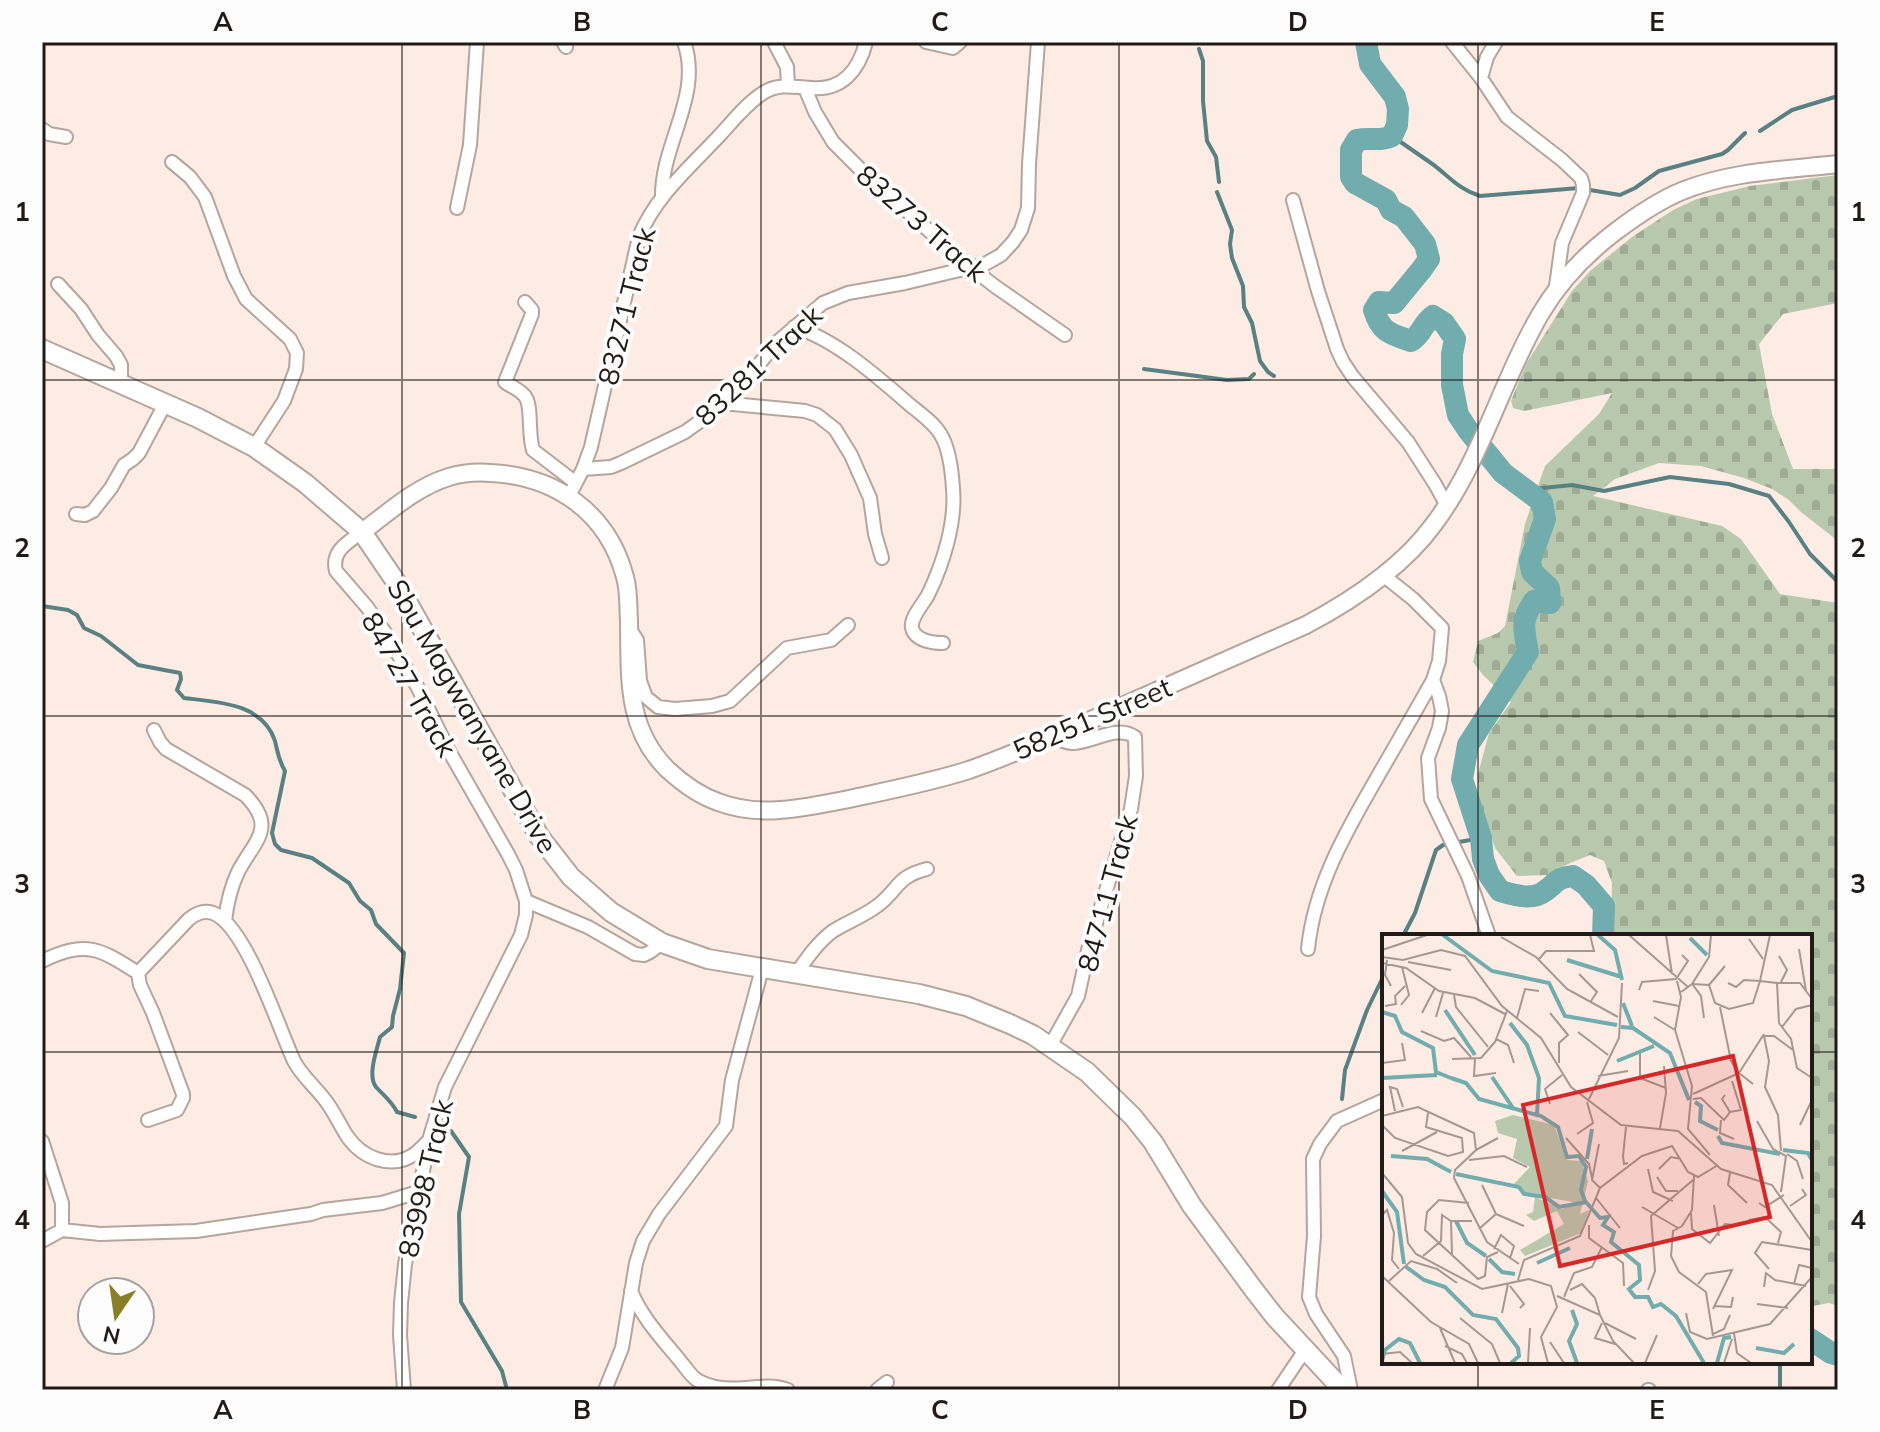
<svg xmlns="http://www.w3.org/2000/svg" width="1880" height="1432" viewBox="0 0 1880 1432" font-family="Mulish,sans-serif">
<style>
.cemetery{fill:url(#cemetery-stones)}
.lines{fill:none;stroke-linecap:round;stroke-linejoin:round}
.stream{stroke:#598082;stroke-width:4}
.river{stroke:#71acaf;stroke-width:22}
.minor-casing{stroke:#b4a59d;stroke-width:16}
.tertiary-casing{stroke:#b4a59d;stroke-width:20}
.secondary-casing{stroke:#b4a59d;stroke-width:22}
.minor{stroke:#fff;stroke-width:12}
.tertiary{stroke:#fff;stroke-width:16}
.secondary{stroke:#fff;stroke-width:18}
.grid{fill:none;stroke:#201b18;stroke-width:2;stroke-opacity:0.55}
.labels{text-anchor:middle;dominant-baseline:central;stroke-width:8;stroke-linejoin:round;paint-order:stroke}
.street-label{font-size:28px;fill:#201b18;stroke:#fdfdfd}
.inset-river{fill:none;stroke:#71acaf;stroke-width:4}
.inset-road{fill:none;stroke:#a59892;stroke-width:2}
.view{fill:#d62828;fill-opacity:0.15;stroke:#d62828;stroke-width:4}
.inset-edge{fill:none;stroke:#201b18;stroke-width:4}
.neatline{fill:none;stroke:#201b18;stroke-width:3}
.grid-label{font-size:26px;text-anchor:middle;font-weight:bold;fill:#201b18}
</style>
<defs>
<pattern id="cemetery-stones" width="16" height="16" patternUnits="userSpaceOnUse" patternTransform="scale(2)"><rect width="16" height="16" fill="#b8c9ae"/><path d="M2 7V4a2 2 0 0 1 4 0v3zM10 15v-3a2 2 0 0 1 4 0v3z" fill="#9eac95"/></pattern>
</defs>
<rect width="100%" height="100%" fill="#fdece3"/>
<!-- cemetery -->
<path class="cemetery" d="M1838,175V303L1783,314L1759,344L1772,414L1793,469H1838V541L1801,512L1789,500L1772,489L1744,478L1701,466L1659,463L1615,479L1593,496L1722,526L1741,539L1780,594L1838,603V1306L1829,1303L1813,1306L1810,1305V936H1611L1612,883L1604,861L1590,855L1568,864L1550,875L1517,876L1495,848L1478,796V774L1489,733L1511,702L1483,675L1473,662L1478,641L1498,633L1505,626L1525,524L1545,466L1599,414L1612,393L1524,411L1513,408L1511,401L1526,364L1572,291L1590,271L1632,237L1673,210L1697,199L1750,186Z"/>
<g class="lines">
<!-- stream -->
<path class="stream" d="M1199,49L1203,61V101L1207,141L1216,157L1219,182
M1760,131L1792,110L1838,96
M1392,136C1405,145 1418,154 1431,163C1449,176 1458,189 1480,196L1579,188
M1590,190L1620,195L1635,188L1659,171L1722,154L1728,150L1745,133
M1217,192L1232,230L1230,244L1232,258L1243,286L1244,307L1252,323L1260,361L1268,372L1274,376
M1144,369L1227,380L1249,379L1254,374
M1524,490L1572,485L1604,491L1670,477L1729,484L1769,496L1789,522L1810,554L1838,582
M42,606L68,610L77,615L84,628L101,636L138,665L180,673L181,679L177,690L184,698C217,702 263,703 275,741C278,753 278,759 285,771L272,833L275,844L281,850L312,858L349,883L360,901L371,910L376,924L404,953L400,989L393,1016L392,1027L380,1037C377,1050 367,1075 376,1087C384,1096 391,1100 397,1112L415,1117
M1459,842L1481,838
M1403,936L1415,913L1436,850L1443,845L1449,844
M1342,1099L1345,1070L1367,1010L1384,975
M451,1131L469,1157L459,1214L461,1302L502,1371L507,1390
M1780,1390V1362"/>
<!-- river -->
<path class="river" d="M1366,42L1370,64L1395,97L1398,109L1397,125L1392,136C1381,142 1370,137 1357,140L1351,150V177L1355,183L1386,200L1391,210L1404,217L1425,244L1429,259L1422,269L1394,303L1379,302L1374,310C1381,333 1391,334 1411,341C1424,332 1421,325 1433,316L1444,323L1455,339L1452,354V385L1458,415L1468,430L1503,473L1542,502L1545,519L1530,561L1532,572L1549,588L1550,603L1534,601C1520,621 1524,630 1528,652L1468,745L1462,779L1481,838L1483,859L1489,875L1500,891C1514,895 1532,901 1545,891C1559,881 1554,879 1573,876L1586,885L1604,906L1603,936
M1810,1339L1831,1353L1838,1355"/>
<!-- minor casing -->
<g class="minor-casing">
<path id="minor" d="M563,42L566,47
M774,42L787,67L788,86
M926,42L953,48L960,42
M1452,42L1481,78L1507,117L1562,160L1581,178L1583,185V193L1562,243L1555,293
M1481,78L1487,57L1496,42
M805,88L815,112L833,142L865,174L970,267L996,287L1065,335
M42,129L49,134L66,137
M172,162L190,177L205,197L234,276L246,299L290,339L297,353L296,369L284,401L254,447
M662,197C661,144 703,95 684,42
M1293,200L1318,291L1337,349L1343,362L1353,377L1408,442L1435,484L1447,506
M457,208L470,145L477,42
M58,284L81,309L98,335L116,356L121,365V384
M525,302L532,310V314L505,382C511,387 522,390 526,398C532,408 528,435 533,450L576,483
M794,327C834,338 879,378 910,405C921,414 934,423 941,435C950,450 952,472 953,489C956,523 943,564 928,595C923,604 910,618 912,628C915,641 933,643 943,643
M722,403L805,411L817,415L835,429L851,455L870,498L875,534L882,558
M583,469L611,467L621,463L685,432L710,414L752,373L776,343L823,303L848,293L905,283L985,264L1001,255L1013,242L1021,230L1028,208L1029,164L1038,42
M569,496L583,469L591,447L639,237C655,197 690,167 719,136C733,121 746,104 763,93C778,83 795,87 811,88C842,91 859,70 866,42
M76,514L85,515L93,511L111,488L124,465L133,459L139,453L165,404
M362,532C347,543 331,551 336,571L367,607L386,634L418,688L449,751L508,854L516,870L526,901V915L521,935L445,1087L429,1140L405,1264L401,1303L400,1335L404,1390
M629,628L637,640L640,681L646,697L658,707L675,709L712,706L730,701L787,648L831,640L848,625
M1433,680L1439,696L1442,711L1439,728L1428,758L1431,799L1468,876L1489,936
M154,730L160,742L166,749L245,795C278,828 254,841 238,872C230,889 227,903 225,921
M526,901L588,927L635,954L644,955L650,952L662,943
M1308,949C1314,888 1344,835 1374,783C1394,748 1414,714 1433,680L1439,661L1442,628L1413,599L1383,575
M42,961C86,940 99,948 138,973
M796,974C807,958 818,942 833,931C847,922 864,916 877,906C899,890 895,877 927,869
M1050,1046L1078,996L1089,946L1131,809L1136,776L1135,737C1117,724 1092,743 1072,743C1065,743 1060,739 1054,737
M148,1120L177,1110L183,1098V1094L153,1013L140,985L138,973L189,919C198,912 207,909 217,915C248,933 278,1026 294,1061C302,1077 318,1089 328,1104C335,1114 340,1125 347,1136C362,1158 392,1171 416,1153C420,1149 425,1145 429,1140
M42,1141L62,1203V1230
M42,1241L62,1230L100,1234L196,1231L311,1214L323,1210L382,1203L418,1192
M631,1291C642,1318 663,1340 681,1362C686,1368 691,1376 697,1380C704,1384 713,1387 721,1388C744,1391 765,1382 788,1390
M605,1390L622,1348L636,1263L643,1241L659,1214L726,1126L732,1080L762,969
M877,1390L887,1382
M1278,1390L1305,1350
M1351,1390L1344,1356L1316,1314L1309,1297L1314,1236L1313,1159L1320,1144L1337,1121L1384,1100
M1648,1390H1649"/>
</g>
<!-- tertiary casing -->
<g class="tertiary-casing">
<path id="tertiary" d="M362,532C389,512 416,487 449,477C462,473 477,472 491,473C556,476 608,513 625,577C629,591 628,606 629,620C630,675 625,727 667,769C682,783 698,795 718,802C760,818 802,808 844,800C886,791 928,783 969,770C1023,751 1075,727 1127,704C1186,678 1246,652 1306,625C1353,600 1402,568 1434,524C1482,460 1501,381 1541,313C1560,281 1586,254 1615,232C1636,216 1658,201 1682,191C1731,171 1786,170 1838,164"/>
</g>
<!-- secondary casing -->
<g class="secondary-casing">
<path id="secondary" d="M42,349L198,418L254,447L305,483L362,532L396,582L539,836L571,877L611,912L662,943L708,959L919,994L966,1006L1010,1024L1033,1035L1087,1072L1133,1117L1153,1142L1192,1206L1254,1290L1275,1317L1343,1390"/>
</g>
<!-- minor -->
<use href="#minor" class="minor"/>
<!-- tertiary -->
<use href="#tertiary" class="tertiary"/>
<!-- secondary -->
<use href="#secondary" class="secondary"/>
</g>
<!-- grid -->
<path class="grid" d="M402,42V1390M761,42V1390M1119,42V1390M1478,42V936M42,380H1838M42,716H1838M42,1052H1384M1810,1052H1838M1478,1362V1390"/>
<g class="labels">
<!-- street labels -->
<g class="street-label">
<text transform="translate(922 223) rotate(41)">83273 Track</text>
<text transform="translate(626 306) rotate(-76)">83271 Track</text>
<text transform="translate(758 365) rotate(-43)">83281 Track</text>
<text transform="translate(410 684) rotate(60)">84727 Track</text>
<text transform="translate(473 716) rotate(60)">Sbu Magwanyane Drive</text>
<text transform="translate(1092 718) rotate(-23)">58251 Street</text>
<text transform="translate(1107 893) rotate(-75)">84711 Track</text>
<text transform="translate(425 1178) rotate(-77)">83998 Track</text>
</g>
</g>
<!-- overview -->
<g transform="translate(1382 934)">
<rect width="430" height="430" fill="#fdece3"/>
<path d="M131,181L172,191L185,226L199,227L206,247L198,280L207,276L199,299L143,322L138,316L182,290L175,277L152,287L144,281L151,278L153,263L180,275L196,269L141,259L138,251H131L148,233L131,224L135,205L116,199L113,187Z" fill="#b8c9ae"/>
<path class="inset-river" d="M61,1L110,37L167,49L183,82L235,91M216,1L233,16L240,46M308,4L325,21M185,26L240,43M241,69L250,92M63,76L93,121M0,78L13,82L20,98L51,114L54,138L69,144M128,89L145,111L157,144L155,181M239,93L251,94L288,119L307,166M235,127L272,112M110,143L131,174M0,144L55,141M69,144L84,149L97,165L159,182L176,193L185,223L197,222L204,233L199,256L203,267L218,284L226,283L221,291L232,298L229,308L257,331L258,346L247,355L253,363H266L271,373L279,370L294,382L322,429M313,168L319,172L318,187L336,196M336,202L340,209L398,220M401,216L426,219L430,226M9,222L45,225L69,238M205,225L210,195M74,240L137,253L142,260L163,263L177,273L205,268M0,257L15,278L22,330M74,287L85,309L104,322M107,325L120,338L133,340M155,329L188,314M23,332L42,346L63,353L91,381L114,385L136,414L137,422L129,429M190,376L195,390L187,407L195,429M374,414L402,419L412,410M0,427L3,416L17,405L28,409L38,429M335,429L342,404L349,403"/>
<path class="inset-road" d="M247,1L306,53M284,1L290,40M119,3L154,23L185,55L236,83M367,5L381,25M417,15L424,57M0,16L45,1M397,22L405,36L399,48M0,23L21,26L59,16L83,22L120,72L159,104L189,153L239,191L296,197L339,235L390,251L430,308M157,25L164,17H212L208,1M5,26L3,41L9,52M26,28L69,36M0,29L24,34L57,57L93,64L123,80M197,40L215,58L209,67M295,47L299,63L293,96L310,152L306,195L328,221M346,49L354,53L362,46L378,47L388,1M395,49H418L430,65M310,50L327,51L333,69L347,75L371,69L378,47L395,49L397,89L409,105L415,134L430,144M311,51L319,62L322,84M327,51L343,32M257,56L260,48L294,45L306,27L300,21M299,58L310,50L327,23L329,1M72,61L74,73L106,113M271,67L297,72M19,71L27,61L20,33M3,72L14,70L13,62L23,52M40,79L53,54M168,79L186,101L177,109V129M54,83L61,59M272,83L293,96M135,84L143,55L157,57M400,93L414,75L430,71M39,97L62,107L72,104L89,123M196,98L226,121M114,105L126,111L132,129M258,119V144L284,154M70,125L99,124L113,108L125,77M93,125L92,142L114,139M0,129L23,126L20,109M216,142L246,137M371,150L357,139L382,100M311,160L357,139L349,127L338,73M207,165L237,104L240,49M311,165L319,164L342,186L348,178L340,165L343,161M168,170L163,155L180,141M13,177L8,153L15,155L21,173M348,178L359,176L350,147M0,182L36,173L92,199L94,216L73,236L72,244L105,308L137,330M339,186L338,199L352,205M375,187L391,215L404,222L399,258M0,191L13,204L66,222L81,218L80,204L44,193L46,179M418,191L430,166M244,193L241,222L242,230L246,229M278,194L284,159L282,132M195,200L211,189L205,168M184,204L207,230L210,244M217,210L210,246L218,254M94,216L116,204M20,217L55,198M399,217L396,181L383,153L387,127L382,102H392L411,116M405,220L415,227L421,245M87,226L122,222L145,233M266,235L271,258L291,267M277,235L289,223L299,225M0,239L20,263L26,309L34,320L100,355L147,345L169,352L175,373L159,403L166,429M348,239L346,251L365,269M312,242L310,276L300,292L291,297L289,322L297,338L324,358L331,402M275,243L284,257H296M100,251L114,280M214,264L238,294M87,269L57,266L45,278L43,296L96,345L103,342L105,323L116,318M377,269L383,273L402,261M332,271L337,302M408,272L424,261L420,255M260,273L296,294M309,279L310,295L328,309L343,290L352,291M0,281L5,276L12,299L10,326L17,335M367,286L383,283L399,298L396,309M207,291V304L241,329L242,352M97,295L114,280L142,292M112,315L119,301L132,312L128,324M70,320L69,287H90M41,322L59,307L60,281L69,287M387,335L373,319L380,308L430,316M0,342L49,388L87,410L96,429M136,346L142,326L198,302L218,254L260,222L290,212L306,238L316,243L336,231M7,347L29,327L55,335L75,349M316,350L324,340L350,336L331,375M412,350L417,331L430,334M128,352L142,370L138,374M382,353L384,339L393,346L424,352M188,356L200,350L213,364L218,381M266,356L273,337L269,282L311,246M175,362L218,381L231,407L252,429M182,363L192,339L210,333L220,313M375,370L406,374M333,372L349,373L351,363M120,379L126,350M304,379L308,398L325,405L388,390L430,343M78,384L110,410L118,429M220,389L213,404L233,410M223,389L254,405M58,394L73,429M352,399L355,419L369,429M331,400L342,395L348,381M168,408L182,429M63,412L80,420L85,429M0,420L18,418L30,429M146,429L148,394M263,429L275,401M267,429H303M342,429L350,405"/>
<path class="view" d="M351,122L388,283L178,332L141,171Z"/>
<rect width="430" height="430" class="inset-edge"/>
</g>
<!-- border -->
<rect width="1880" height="1432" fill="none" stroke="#fdfdfd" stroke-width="88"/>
<!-- north arrow -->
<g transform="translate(116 1316) rotate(193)"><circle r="38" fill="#fdfdfd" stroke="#a5a3a1" stroke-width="2"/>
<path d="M0-6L14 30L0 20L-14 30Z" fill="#887f26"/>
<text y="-12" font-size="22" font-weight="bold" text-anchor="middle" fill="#201b18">N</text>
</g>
<rect x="44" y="44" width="1792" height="1344" class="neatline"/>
<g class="grid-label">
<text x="223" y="31">A</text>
<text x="582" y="31">B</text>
<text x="940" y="31">C</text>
<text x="1298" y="31">D</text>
<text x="1657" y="31">E</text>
<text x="22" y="221">1</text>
<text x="1858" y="221">1</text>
<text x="22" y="557">2</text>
<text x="1858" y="557">2</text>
<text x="22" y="893">3</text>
<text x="1858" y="893">3</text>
<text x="22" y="1229">4</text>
<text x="1858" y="1229">4</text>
<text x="223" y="1419">A</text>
<text x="582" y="1419">B</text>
<text x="940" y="1419">C</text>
<text x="1298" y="1419">D</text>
<text x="1657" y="1419">E</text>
</g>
</svg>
